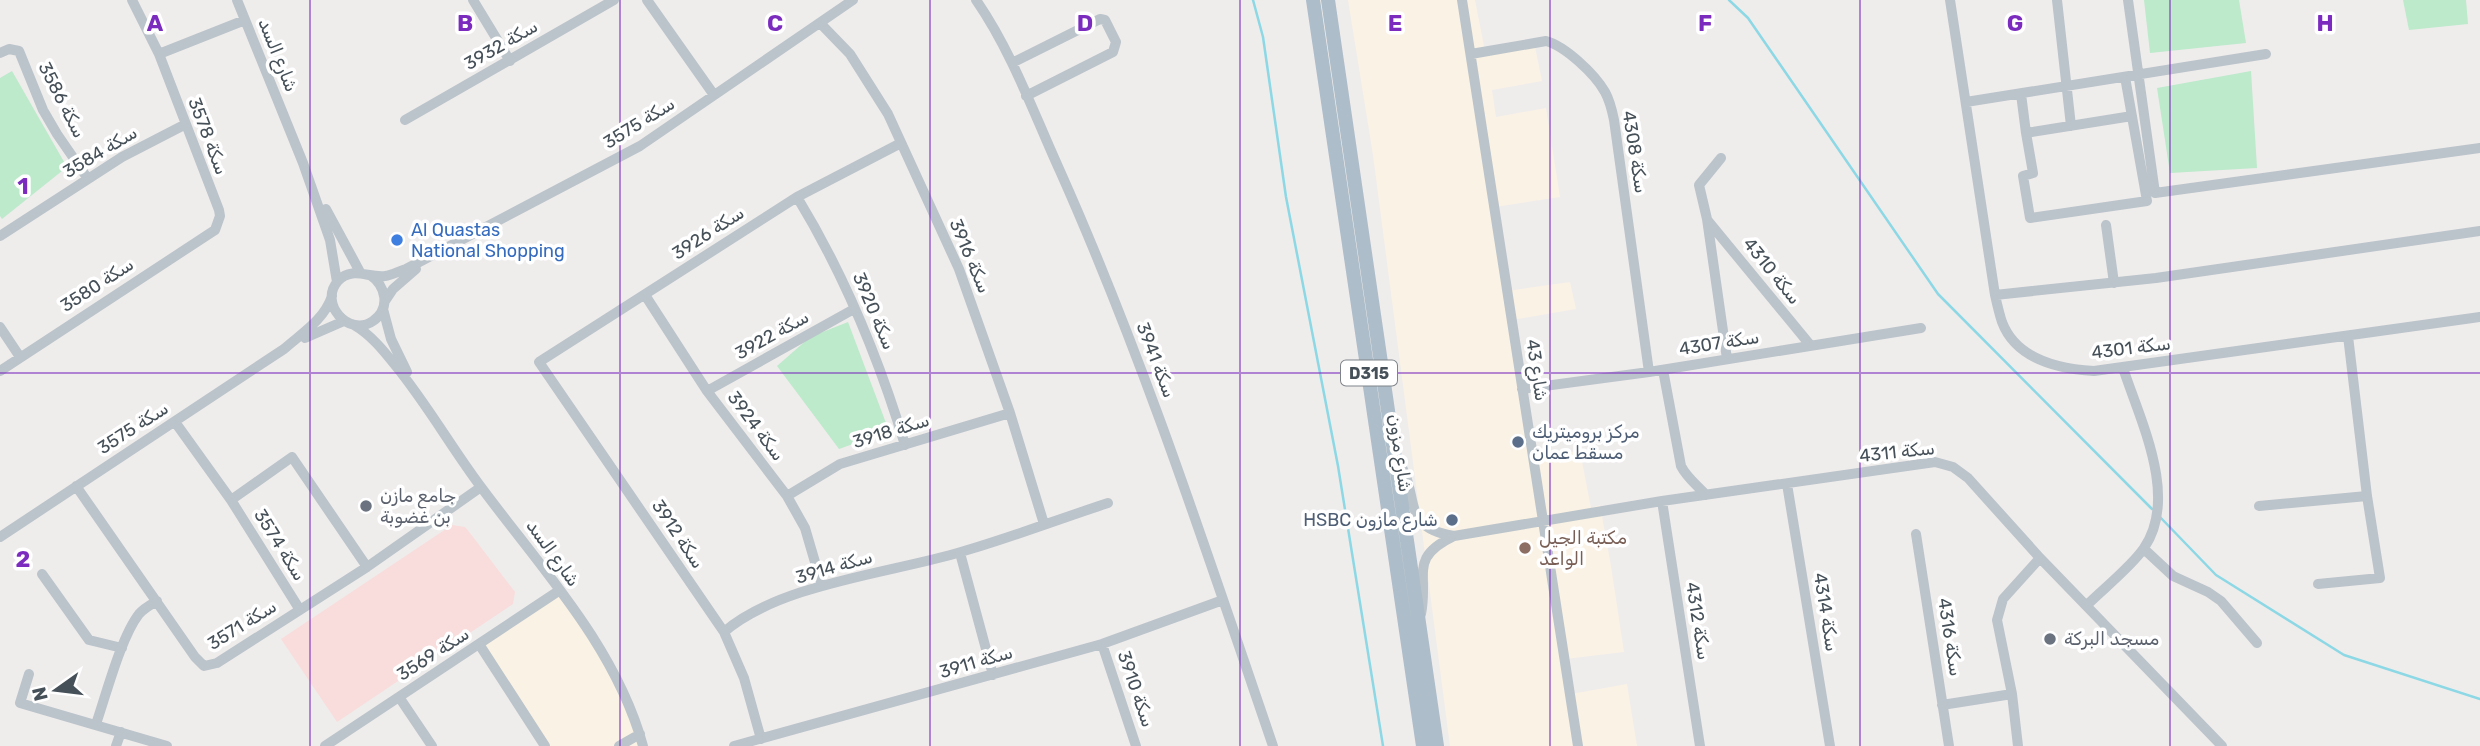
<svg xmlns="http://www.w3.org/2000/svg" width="2480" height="746" viewBox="0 0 2480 746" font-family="Rubik,'Noto Sans Arabic',sans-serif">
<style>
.commercial{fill:#faf2e5}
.medical{fill:#f8dddc}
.green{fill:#bceacb}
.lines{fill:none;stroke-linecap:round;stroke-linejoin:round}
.stream{stroke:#8cd8e5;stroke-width:2.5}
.minor{stroke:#bbc4ca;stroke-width:10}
.major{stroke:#adbdc9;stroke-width:14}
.grid{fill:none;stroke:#7b2cbf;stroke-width:2;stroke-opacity:0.55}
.shop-dot{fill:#3f7fe0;stroke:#fff;stroke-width:2.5}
.service-dot{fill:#5c6f8a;stroke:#fff;stroke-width:2.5}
.worship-dot{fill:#6b7280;stroke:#fff;stroke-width:2.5}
.education-dot{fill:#8d6e63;stroke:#fff;stroke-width:2.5}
.labels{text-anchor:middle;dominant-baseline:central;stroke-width:7;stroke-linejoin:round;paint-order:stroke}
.shield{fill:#fff;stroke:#7e848a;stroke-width:2}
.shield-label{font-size:16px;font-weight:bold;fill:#465058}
.street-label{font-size:18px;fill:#465058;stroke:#fff}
.shop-label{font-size:18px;fill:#366cbe;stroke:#fff;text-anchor:start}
.service-label{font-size:18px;fill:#4e5e75;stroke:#fff;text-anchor:start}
.worship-label{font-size:18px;fill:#5b616d;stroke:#fff;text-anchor:start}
.education-label{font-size:18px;fill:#785e54;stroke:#fff;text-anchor:start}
.grid-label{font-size:23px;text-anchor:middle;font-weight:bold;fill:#7b2cbf;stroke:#fff;stroke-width:7;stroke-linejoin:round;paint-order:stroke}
</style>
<rect width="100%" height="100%" fill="#efecec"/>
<!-- commercial -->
<path class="commercial" d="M1348,0H1475L1485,51L1534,42L1542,81L1492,90L1496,117L1546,108L1560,197L1495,207L1507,291L1570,282L1576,309L1512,320L1534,457L1580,451L1591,508L1600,505L1611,566L1624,652L1565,659L1571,694L1627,684L1637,746H1450L1373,155Z
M560,590L598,648L643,746H545L479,644Z"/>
<!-- medical -->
<path class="medical" d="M452,525L465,527L470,533L515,592L513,604L337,722L281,639Z"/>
<!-- green -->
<path class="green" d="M2144,0H2239L2246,43L2150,53Z
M2403,0H2466L2468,24L2409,30Z
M12,71L67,167L2,219L0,216V78Z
M2251,71L2257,168L2170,173L2157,88Z
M848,322L889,431L839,449L777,366L810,337Z"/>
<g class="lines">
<!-- stream -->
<path class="stream" d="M1253,0L1263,37L1286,197L1338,466L1383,746
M1729,0L1748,18L1938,294L2152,509
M2159,516L2216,575L2344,655L2480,699"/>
<!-- minor -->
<path class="minor" d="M237,0L303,163L330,240L337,282
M473,0L510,61
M647,0L714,95
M976,0C1012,52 1034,114 1060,171C1143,357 1207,553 1273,746
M1462,0L1578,746
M1950,0L1995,295C1997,304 1999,313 2002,322C2016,359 2059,369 2094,371L2480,317
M2057,0L2071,126
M2128,0L2155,193L2480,148
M820,23L850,54L888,114L959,269L1010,413L1044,524
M0,53L9,49L19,51L43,110L57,134L88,179
M159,54L245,20
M1471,54L1546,41C1565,46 1595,74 1605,92C1610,101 1612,110 1614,120L1649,372
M1012,63L1100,19L1105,20L1116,42L1113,52L1026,96
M2021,94L2026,133L2132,116
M1966,102L2266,54
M405,120L614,0
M2026,133L2033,173L2023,176L2030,218L2147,201L2125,77
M1721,158L1699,185L1707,219L1727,359
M797,197C844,274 879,359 905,445
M326,209L360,272
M1708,221L1811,346
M2106,225L2114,283
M0,236L122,157L184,125
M370,275C386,286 391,308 373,321C349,338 318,303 338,281C352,266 368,278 385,276C392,275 399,271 406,269L640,146L853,0
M645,295L707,391L787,496L805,528L822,586
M1995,295L2156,278L2480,231
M385,301L393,289L416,269
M383,309L391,339L407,372
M354,325C371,335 383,350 395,365C427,404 451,447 481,487C541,568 616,647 643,746
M0,327L20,357
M305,338L344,321
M1663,370L1681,466C1687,478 1697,485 1706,495
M0,371L215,230L220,216L219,210L159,54L132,0
M1522,389L1649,372L1921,328
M707,391L854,309
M175,422L231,500L300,610
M1397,459C1422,495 1398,527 1454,536
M1787,484L1830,746
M76,486L195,657L204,666L217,663L367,567L481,487
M787,496L840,464L1010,413
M231,500L292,457L367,567
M1662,501L1700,746
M2259,506L2367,496
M1916,534L1949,746
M0,537L284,349C302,333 324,320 332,296
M2144,549L2173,576L2208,592L2221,601L2257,643
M960,553L993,675
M42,574L89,640L122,648
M2318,584L2380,578L2367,496L2348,336
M2087,605C2103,589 2132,566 2144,548C2179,497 2140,420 2123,368
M1421,614C1429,574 1408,558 1454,536L1662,501L1935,462L1953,467L1968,478L2040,558L2222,746
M724,632C779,584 891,573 961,552C1010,538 1059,519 1108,503
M479,644L545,746
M1102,644L1136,746
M29,674L20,703L167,746
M399,697L432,746
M1942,705L2012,694
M96,724C106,695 121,637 139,614C144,608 150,605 157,601
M761,739L744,678L724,632L539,362L797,197L901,143
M116,746L121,732
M325,746L560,590
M619,746L640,734
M734,746L1102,644L1223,600
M2018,746L2012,694L1997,620L2003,599L2040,558"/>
<!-- major -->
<path class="major" d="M1313,0L1423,746
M1328,0L1437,746"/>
</g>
<!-- grid -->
<path class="grid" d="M310,0V746M620,0V746M930,0V746M1240,0V746M1550,0V746M1860,0V746M2170,0V746M0,373H2480"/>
<!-- markers -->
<circle class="shop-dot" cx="397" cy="240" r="7"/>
<g class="service-dot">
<circle cx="1518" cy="442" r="7"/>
<circle cx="1452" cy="520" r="7"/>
</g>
<g class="worship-dot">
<circle cx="366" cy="506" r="7"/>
<circle cx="2050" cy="639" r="7"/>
</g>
<circle class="education-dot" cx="1525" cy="548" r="7"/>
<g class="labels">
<!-- shield labels -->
<rect class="shield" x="1341" y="360.5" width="56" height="25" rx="5"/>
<g class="shield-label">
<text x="1369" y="373">D315</text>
</g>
<!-- street labels -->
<g class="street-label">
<text transform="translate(501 45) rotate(-30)">سكة 3932</text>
<text transform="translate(278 55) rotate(68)">شارع السد</text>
<text transform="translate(62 100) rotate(63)">سكة 3586</text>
<text transform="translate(639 123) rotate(-32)">سكة 3575</text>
<text transform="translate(208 136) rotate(69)">سكة 3578</text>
<text transform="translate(100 152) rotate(-31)">سكة 3584</text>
<text transform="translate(1635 152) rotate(81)">سكة 4308</text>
<text transform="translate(708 233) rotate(-33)">سكة 3926</text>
<text transform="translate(970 256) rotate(67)">سكة 3916</text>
<text transform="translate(1772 271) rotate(51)">سكة 4310</text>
<text transform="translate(97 285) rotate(-33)">سكة 3580</text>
<text transform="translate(874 311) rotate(67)">سكة 3920</text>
<text transform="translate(772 335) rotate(-29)">سكة 3922</text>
<text transform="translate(1719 343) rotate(-9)">سكة 4307</text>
<text transform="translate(2131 348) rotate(-7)">سكة 4301</text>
<text transform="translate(1156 360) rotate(69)">سكة 3941</text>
<text transform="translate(1537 370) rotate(81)">شارع 43</text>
<text transform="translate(756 426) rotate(53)">سكة 3924</text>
<text transform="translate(133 428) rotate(-33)">سكة 3575</text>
<text transform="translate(891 431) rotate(-17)">سكة 3918</text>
<text transform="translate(1897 452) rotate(-6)">سكة 4311</text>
<text transform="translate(1400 453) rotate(82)">شارع مزون</text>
<text transform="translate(678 534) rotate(56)">سكة 3912</text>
<text transform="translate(280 545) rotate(58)">سكة 3574</text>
<text transform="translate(553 553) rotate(54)">شارع السد</text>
<text transform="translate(834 567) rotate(-16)">سكة 3914</text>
<text transform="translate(1826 612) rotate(81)">سكة 4314</text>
<text transform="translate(1698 621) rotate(81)">سكة 4312</text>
<text transform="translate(242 625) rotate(-32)">سكة 3571</text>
<text transform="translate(1950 637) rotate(81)">سكة 4316</text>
<text transform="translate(433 654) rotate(-33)">سكة 3569</text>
<text transform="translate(976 662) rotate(-16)">سكة 3911</text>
<text transform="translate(1136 689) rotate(71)">سكة 3910</text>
</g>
<!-- shop labels -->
<g class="shop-label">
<text x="411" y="230">Al Quastas<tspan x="411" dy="21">National Shopping</tspan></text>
</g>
<!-- service labels -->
<g class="service-label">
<text x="1532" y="432">مركز بروميتريك<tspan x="1532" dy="21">مسقط عمان</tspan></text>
<text x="1438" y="520" text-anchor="end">HSBC شارع مازون</text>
</g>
<!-- worship labels -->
<g class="worship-label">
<text x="380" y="496">جامع مازن<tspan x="380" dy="21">بن غضوبة</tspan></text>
<text x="2064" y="639">مسجد البركة</text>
</g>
<!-- education labels -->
<g class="education-label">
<text x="1539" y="538">مكتبة الجيل<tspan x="1539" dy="21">الواعد</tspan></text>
</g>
</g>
<g class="grid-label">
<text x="155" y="31">A</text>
<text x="465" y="31">B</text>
<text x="775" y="31">C</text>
<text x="1085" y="31">D</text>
<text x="1395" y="31">E</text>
<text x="1705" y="31">F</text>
<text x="2015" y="31">G</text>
<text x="2325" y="31">H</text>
<text x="23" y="194">1</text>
<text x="23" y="567">2</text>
</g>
<!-- north arrow -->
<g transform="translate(56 690) rotate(256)" stroke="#ffffff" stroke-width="5" paint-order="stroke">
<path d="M0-5L12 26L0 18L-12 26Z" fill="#465058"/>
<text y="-10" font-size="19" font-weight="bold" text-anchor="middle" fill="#465058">N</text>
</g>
</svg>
